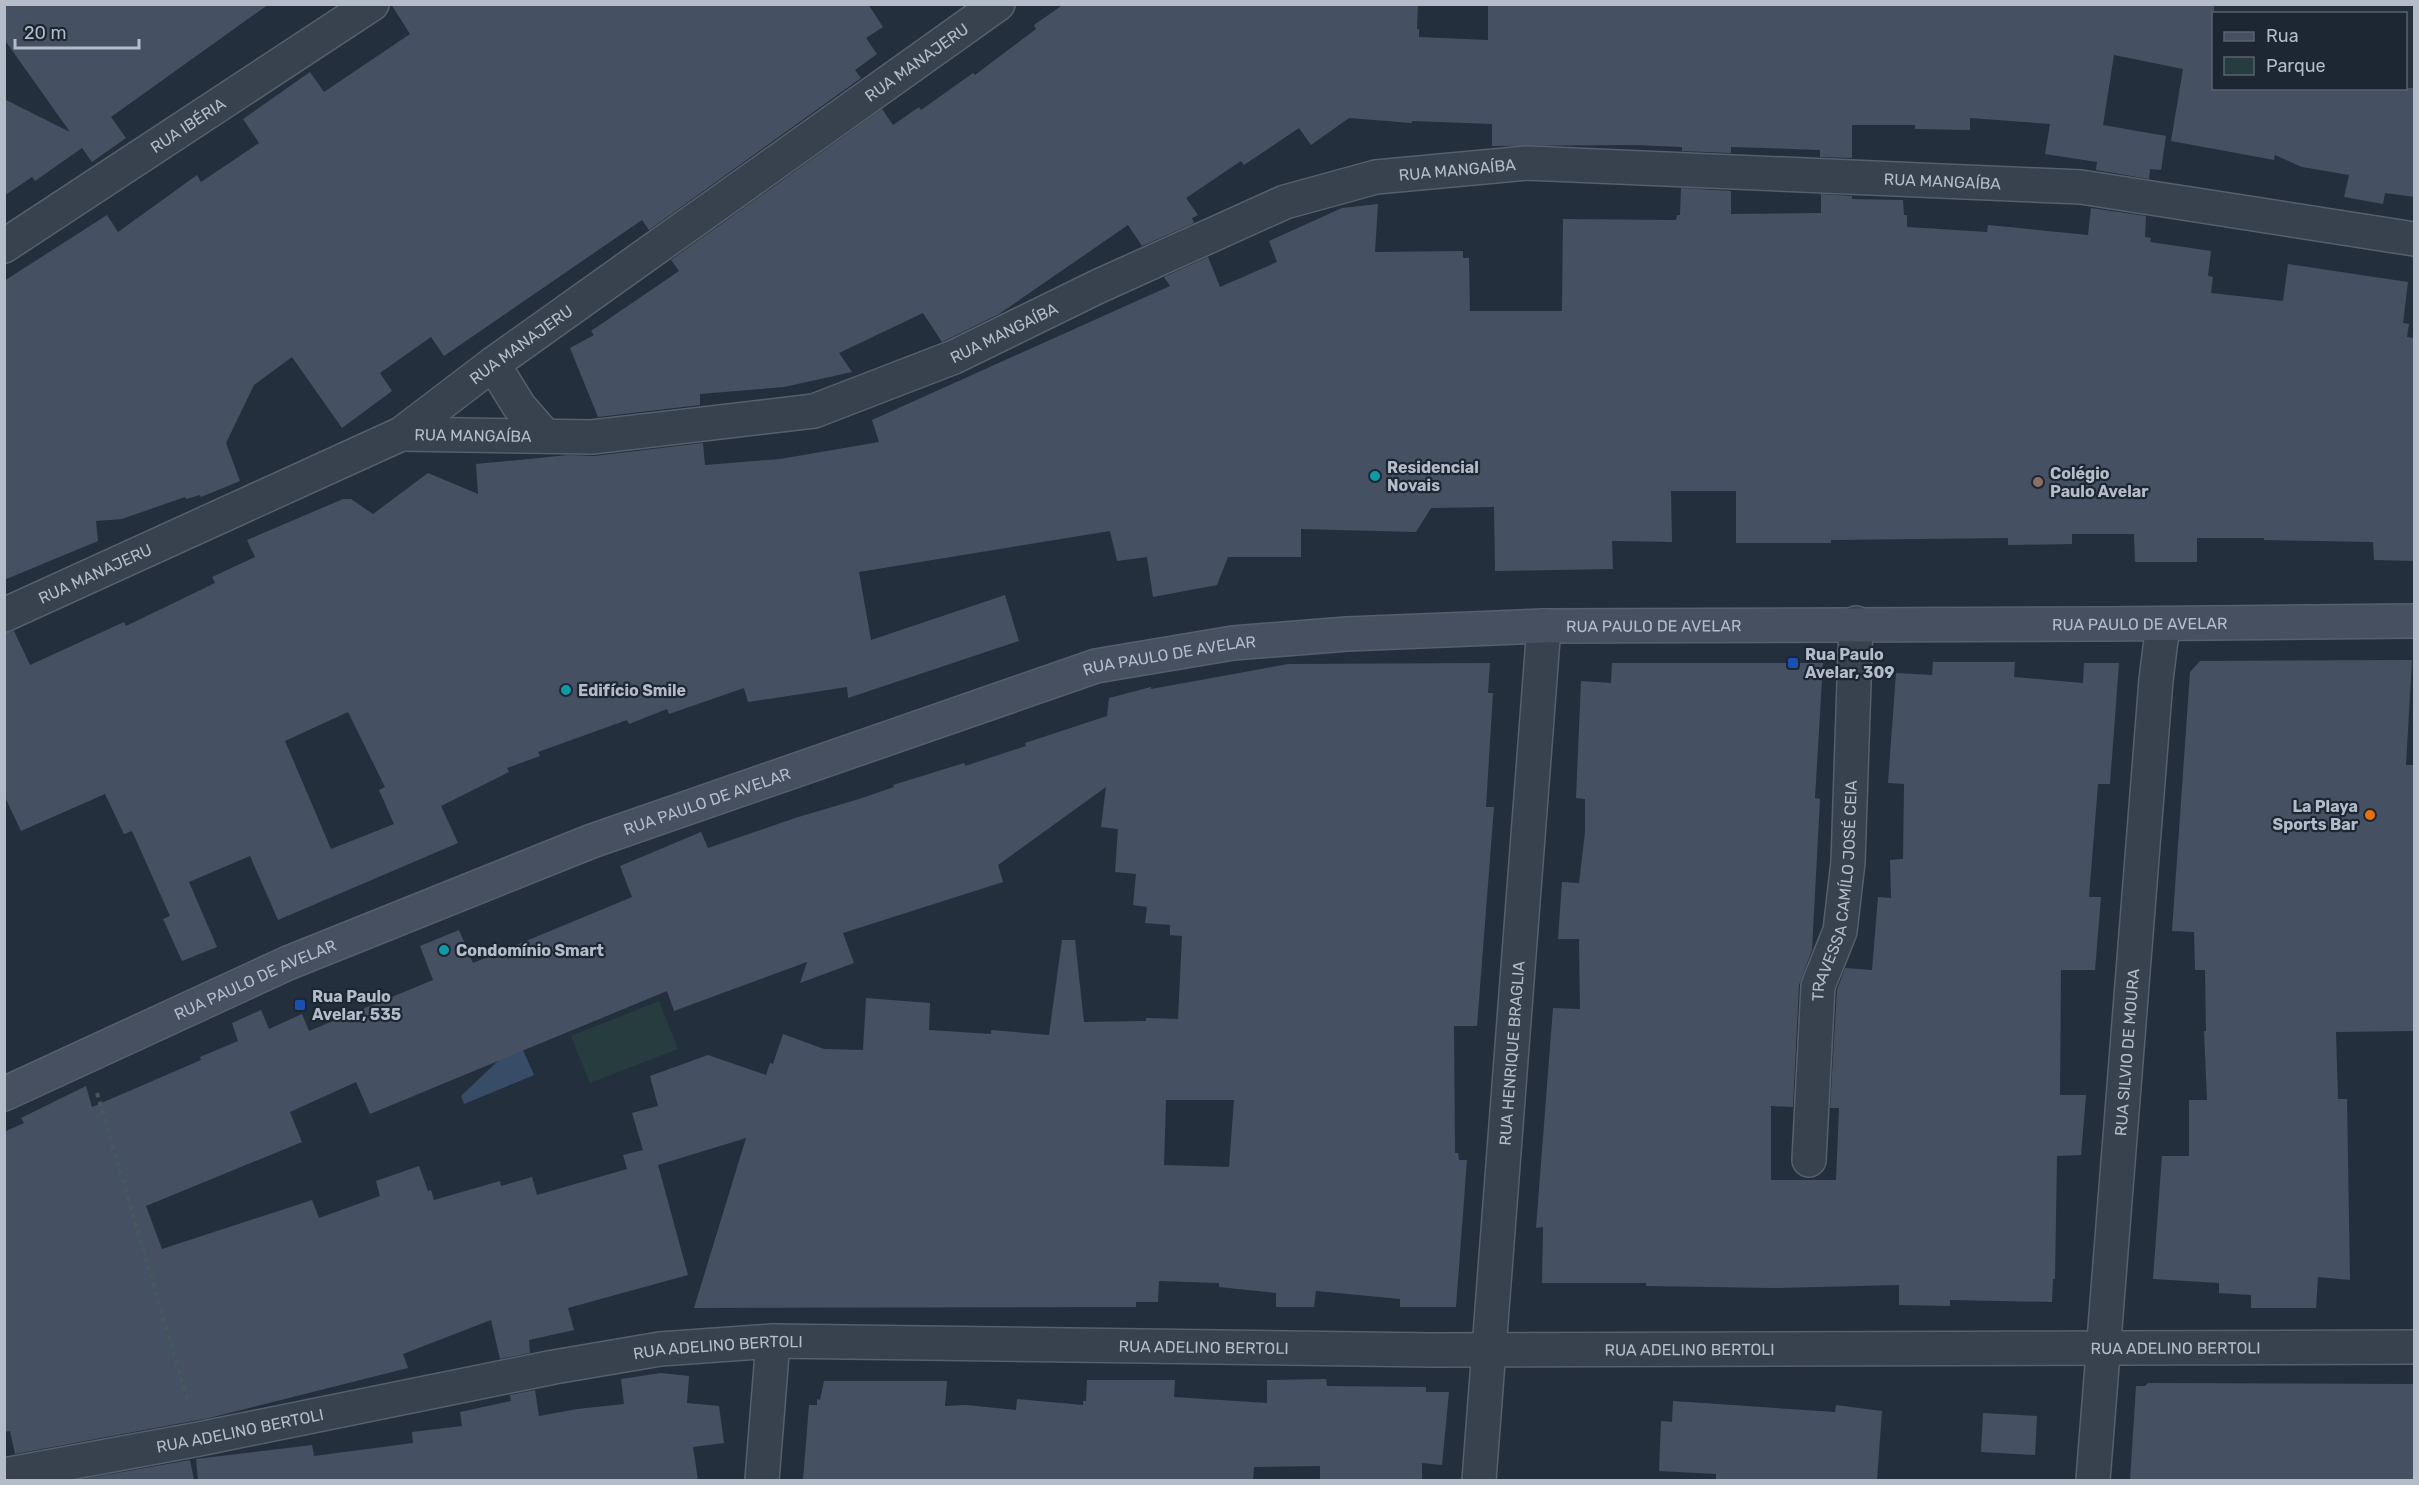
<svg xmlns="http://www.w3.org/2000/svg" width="2419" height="1485" viewBox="0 0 2419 1485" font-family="Rubik,sans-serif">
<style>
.green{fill:#263c3f}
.water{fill:#394c67}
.building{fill:#455162;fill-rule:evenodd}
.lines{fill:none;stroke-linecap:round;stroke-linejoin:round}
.street-casing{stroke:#565f6c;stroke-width:36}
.secondary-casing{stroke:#565f6c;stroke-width:36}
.path{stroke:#44595c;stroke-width:4;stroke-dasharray:4.5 4.5;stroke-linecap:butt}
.street{stroke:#38414e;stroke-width:33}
.secondary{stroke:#465061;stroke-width:33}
.culture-dot{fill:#0f9aa8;stroke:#1d2633;stroke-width:2}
.education-dot{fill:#8d6e63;stroke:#1d2633;stroke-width:2}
.transit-dot{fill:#1a4fb4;stroke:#1d2633;stroke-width:2}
.food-dot{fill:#e8710a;stroke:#1d2633;stroke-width:2}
.labels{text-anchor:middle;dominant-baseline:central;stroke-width:4.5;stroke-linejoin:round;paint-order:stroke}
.street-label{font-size:16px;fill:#b4bcc9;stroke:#1d2633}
.poi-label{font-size:16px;font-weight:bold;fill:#b4bcc9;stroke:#1d2633;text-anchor:start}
</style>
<rect width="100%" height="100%" fill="#242f3e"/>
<!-- green -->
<path class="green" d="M659,1001L678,1049L590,1083L571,1036Z"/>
<!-- water -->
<path class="water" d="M523,1050L534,1075L464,1104L461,1096L499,1060Z"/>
<!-- building -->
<path class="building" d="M4,4H269L111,117L126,138L92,162L82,148L35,181L32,177L4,196V99L70,132L4,39Z
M391,4H868L883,27L866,38L877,54L855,70L861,78L649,230L642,220L444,356L431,337L380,373L392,391L342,428L292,357L254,385L226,443L240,481L201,497L200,495L186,499L185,497L122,519L96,521L98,541L4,580V281L107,215L118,232L197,175L201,182L259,143L243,119L310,72L324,92L410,34Z
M1064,4H1418L1417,29H1419V37L1488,40V4H2214V88H2415V197L2385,193L2383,204L2344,197L2349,175L2302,167L2275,155L2274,160L2171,141L2183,69L2114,55L2103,125L2166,136L2161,170L2150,169L2149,179L2096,170L2097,162L2045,154L2050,124L1970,118V130L1915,129V125H1852V158L1820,157V150L1766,148L1731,147V153L1682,151V147L1635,145L1492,146V124L1412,121V123L1349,118L1311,145L1299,128L1244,165L1241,161L1186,198L1198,215L1192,218L1194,223L1142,246L1128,225L999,314L946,340L942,342L923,313L839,353L852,372L784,387L700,394V405L598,417L570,348L594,335L591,331L679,271L671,260L882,109L893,125L919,107L921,110L973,73L975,75L1036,29L1034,25Z
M1681,188L1731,191V214L1821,213V194L1852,196V199L1903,200L1904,215H1907V227L1987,232L1988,225L2088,235L2091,208L2146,216L2145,237L2151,238L2150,242L2211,251L2208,276L2213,277L2211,293L2283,301L2288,264L2408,282L2403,323L2409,324L2407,337L2415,338V561L2374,560L2373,542L2264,540V538H2197V562H2135L2134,534H2072V544L2008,545V538L1831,540V543H1736V491H1671L1672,542L1612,541L1613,569L1495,571L1494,507L1431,508L1416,532L1301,529V557H1228L1217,585L1153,597L1147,557L1117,561L1110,531L859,572L871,640L1005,595L1019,641L848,698L847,687L748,702L744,688L669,714L667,709L629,724L627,720L538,752L540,756L507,768L509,772L441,806L458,843L278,920L250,856L189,882L217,947L182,961L163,919L170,916L132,831L124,834L105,794L21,831L4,795V633L14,631L30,665L124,622L126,626L215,583L212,577L255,557L247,540L343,499H351L373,514L428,473L478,494L476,464L569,455L594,456L703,443L705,465L780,459L879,442L872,420L1170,286L1164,277L1208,257L1220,287L1277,262L1269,241L1342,208L1378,204L1375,252L1463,251V258H1469L1470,311H1562L1563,219L1676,220L1677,215H1680ZM348,712L385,787L379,790L394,824L331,849L285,741Z
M2412,660L2406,765H2415V1031L2336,1032L2338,1099H2347L2350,1280L2318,1277L2316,1308H2251V1295L2219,1293V1283L2153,1279L2162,1156H2189V1100H2207L2204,1031H2206L2205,970H2195L2194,932L2172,931L2190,672L2200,661Z
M1933,662H2015L2014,677L2083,683L2084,663H2119L2110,784H2098L2089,897H2101L2095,970H2061L2060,1095H2086L2081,1155L2057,1156L2055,1279H2053L2052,1302L1950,1300V1306L1899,1305V1285L1775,1288L1646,1286V1283H1542L1543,1227L1536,1228L1553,1008L1580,1009L1579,939H1558L1562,882L1579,883L1585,832V799L1576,798L1581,681L1611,683L1612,663H1823L1815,798L1820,799L1812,950L1799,985L1793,1107L1771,1106V1180H1836L1839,1108H1830L1837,990L1845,968L1872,970L1878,897L1891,898L1890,860L1903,859L1904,784L1888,783L1896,673L1932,675Z
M1490,663L1488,693H1493L1486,807H1494L1477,1026H1454L1455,1153H1458L1459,1160H1467L1456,1307H1400V1299L1316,1291L1314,1307H1276V1293L1219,1287V1283L1159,1281L1158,1302H1136V1307L694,1308L746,1138L658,1165L688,1275L568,1308L574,1330L529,1340L530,1353L500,1359L491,1320L403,1354L408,1368L209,1418L15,1454L10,1431L4,1432V1132L24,1123L21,1118L86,1086L92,1107L201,1060L200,1057L238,1041L232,1023L261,1010L269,1029L302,1014L309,1031L433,980L420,946L459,930L473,963L632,897L620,866L701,832L708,848L795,818L859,799L894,787L893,785L964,763L965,766L1026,746L1025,743L1107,716L1109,698L1151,687V689L1288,664ZM1106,787L1101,827L1118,829L1115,872L1136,874L1133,905L1147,907L1145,923L1170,925V935L1182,936L1178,1019L1146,1018V1021L1084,1022L1075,940H1062L1049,1035L991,1030V1034L929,1030L930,1003L866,998L863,1050L824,1049L783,1034L773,1064L770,1063L766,1075L708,1055L650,1076L658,1106L632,1113L643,1150L623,1155L627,1169L537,1195L532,1177L501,1186L500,1181L434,1200L431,1190L428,1191L419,1166L376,1181L380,1196L319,1218L312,1200L162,1249L146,1206L302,1142L290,1112L356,1082L370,1114L667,991L674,1011L807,962L800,983L854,963L843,933L1003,882L998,865ZM1166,1100H1234L1229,1167L1164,1165Z
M661,1373L689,1376L687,1403L719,1406L724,1443L693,1447L698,1480H198L196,1459L312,1445L314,1456L413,1443L412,1432L462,1426L460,1412L511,1401L510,1395L535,1390L539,1416L577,1409L624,1404L621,1379Z
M1326,1379L1327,1386L1426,1387V1392H1449L1442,1465L1422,1463V1480H1320V1466L1254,1467L1253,1480H803L809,1405H817V1399L820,1400L824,1381H947L945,1406L966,1405L1016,1410L1017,1399L1083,1405V1401H1086L1087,1380H1175L1174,1397L1267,1403V1380Z
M2148,1383L2415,1384V1480H2130L2136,1386H2145Z
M1673,1401L1835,1412L1836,1405L1882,1411L1877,1480H1716V1474L1659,1471L1661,1421L1672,1422Z
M1983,1413L2037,1416L2035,1455L1981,1452Z
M190,1460L194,1480H77Z"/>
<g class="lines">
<!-- street casing -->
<g class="street-casing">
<g id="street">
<path id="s1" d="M4,246L372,4"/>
<path d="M493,364L519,406L545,436"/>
<path id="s2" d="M401,434L592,437L814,411L954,357L1099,286L1285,202L1376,177L1527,163L2081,187L2414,239"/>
<path id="s3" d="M4,615L401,434L493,364L998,4"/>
<path id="s4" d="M1809,1160L1818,986L1840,931L1848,862L1856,623"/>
<path id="s5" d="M4,1475L199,1439L554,1367L660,1349L773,1341L1431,1350L2414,1347"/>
<path d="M762,1480L773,1341"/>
<path id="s6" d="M1479,1480L1544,626"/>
<path id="s7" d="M2093,1480L2156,680L2163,624"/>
</g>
</g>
<!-- secondary casing -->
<g class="secondary-casing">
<g id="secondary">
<path id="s8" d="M4,1094L288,963L592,841L1096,666L1233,643L1347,634L1544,626L2107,624L2414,621"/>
</g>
</g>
<!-- path -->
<path class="path" d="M97,1093L188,1402"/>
<!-- street -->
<use href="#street" class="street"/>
<!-- secondary -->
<use href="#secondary" class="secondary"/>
</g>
<!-- markers -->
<g class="culture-dot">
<circle cx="1375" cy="476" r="6"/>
<circle cx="566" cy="690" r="6"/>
<circle cx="444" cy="950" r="6"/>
</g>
<circle class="education-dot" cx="2038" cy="482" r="6"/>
<g class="transit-dot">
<rect x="1787" y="657" width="12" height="12" rx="3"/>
<rect x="294" y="999" width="12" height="12" rx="3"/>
</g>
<circle class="food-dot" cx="2370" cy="815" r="6"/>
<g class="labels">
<!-- street labels -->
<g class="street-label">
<text stroke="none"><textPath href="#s3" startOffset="1072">RUA MANAJERU</textPath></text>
<text stroke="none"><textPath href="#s1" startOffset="220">RUA IBÉRIA</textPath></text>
<text stroke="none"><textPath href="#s2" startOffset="1106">RUA MANGAÍBA</textPath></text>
<text stroke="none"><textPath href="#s2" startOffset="1592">RUA MANGAÍBA</textPath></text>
<text stroke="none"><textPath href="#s2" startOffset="620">RUA MANGAÍBA</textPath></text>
<text stroke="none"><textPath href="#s3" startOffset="586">RUA MANAJERU</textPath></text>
<text stroke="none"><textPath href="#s2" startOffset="72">RUA MANGAÍBA</textPath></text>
<text stroke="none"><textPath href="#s3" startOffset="100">RUA MANAJERU</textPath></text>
<text stroke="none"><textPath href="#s8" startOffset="2220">RUA PAULO DE AVELAR</textPath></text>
<text stroke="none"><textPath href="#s8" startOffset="1734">RUA PAULO DE AVELAR</textPath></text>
<text stroke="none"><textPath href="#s8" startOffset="1248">RUA PAULO DE AVELAR</textPath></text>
<text stroke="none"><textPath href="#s8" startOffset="762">RUA PAULO DE AVELAR</textPath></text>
<text stroke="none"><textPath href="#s4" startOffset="272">TRAVESSA CAMÍLO JOSÉ CEIA</textPath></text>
<text stroke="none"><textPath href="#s8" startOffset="276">RUA PAULO DE AVELAR</textPath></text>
<text stroke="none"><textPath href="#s7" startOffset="429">RUA SILVIO DE MOURA</textPath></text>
<text stroke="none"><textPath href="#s6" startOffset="428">RUA HENRIQUE BRAGLIA</textPath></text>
<text stroke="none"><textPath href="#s5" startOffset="1212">RUA ADELINO BERTOLI</textPath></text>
<text stroke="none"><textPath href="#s5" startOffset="726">RUA ADELINO BERTOLI</textPath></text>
<text stroke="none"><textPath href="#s5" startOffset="2184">RUA ADELINO BERTOLI</textPath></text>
<text stroke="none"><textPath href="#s5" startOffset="1698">RUA ADELINO BERTOLI</textPath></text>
<text stroke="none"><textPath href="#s5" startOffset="240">RUA ADELINO BERTOLI</textPath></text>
</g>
<!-- poi labels -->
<g class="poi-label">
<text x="1387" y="467">Residencial<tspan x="1387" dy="18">Novais</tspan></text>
<text x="2050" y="473">Colégio<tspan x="2050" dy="18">Paulo Avelar</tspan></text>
<text x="1805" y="654">Rua Paulo<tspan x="1805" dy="18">Avelar, 309</tspan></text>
<text x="578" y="690">Edifício Smile</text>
<text x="2358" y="806" text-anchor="end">La Playa<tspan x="2358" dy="18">Sports Bar</tspan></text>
<text x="456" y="950">Condomínio Smart</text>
<text x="312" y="996">Rua Paulo<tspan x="312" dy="18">Avelar, 535</tspan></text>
</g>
</g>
<!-- border -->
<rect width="2419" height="1485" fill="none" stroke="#b4bcc9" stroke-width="12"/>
<!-- legend -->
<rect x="2212" y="12" width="195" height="78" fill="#1d2633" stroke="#59626f" stroke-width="1.5"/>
<rect x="2224" y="32" width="30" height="9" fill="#465061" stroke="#59626f" stroke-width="1.5"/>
<text x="2266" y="42" font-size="18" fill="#b4bcc9">Rua</text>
<rect x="2224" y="57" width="30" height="18" fill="#263c3f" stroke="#59626f" stroke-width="1.5"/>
<text x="2266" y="72" font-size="18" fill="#b4bcc9">Parque</text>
<!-- scale -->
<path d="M15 39v9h124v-9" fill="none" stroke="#b4bcc9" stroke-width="3"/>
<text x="24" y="39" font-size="18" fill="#b4bcc9" stroke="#1d2633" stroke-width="4.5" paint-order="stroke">20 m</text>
</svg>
